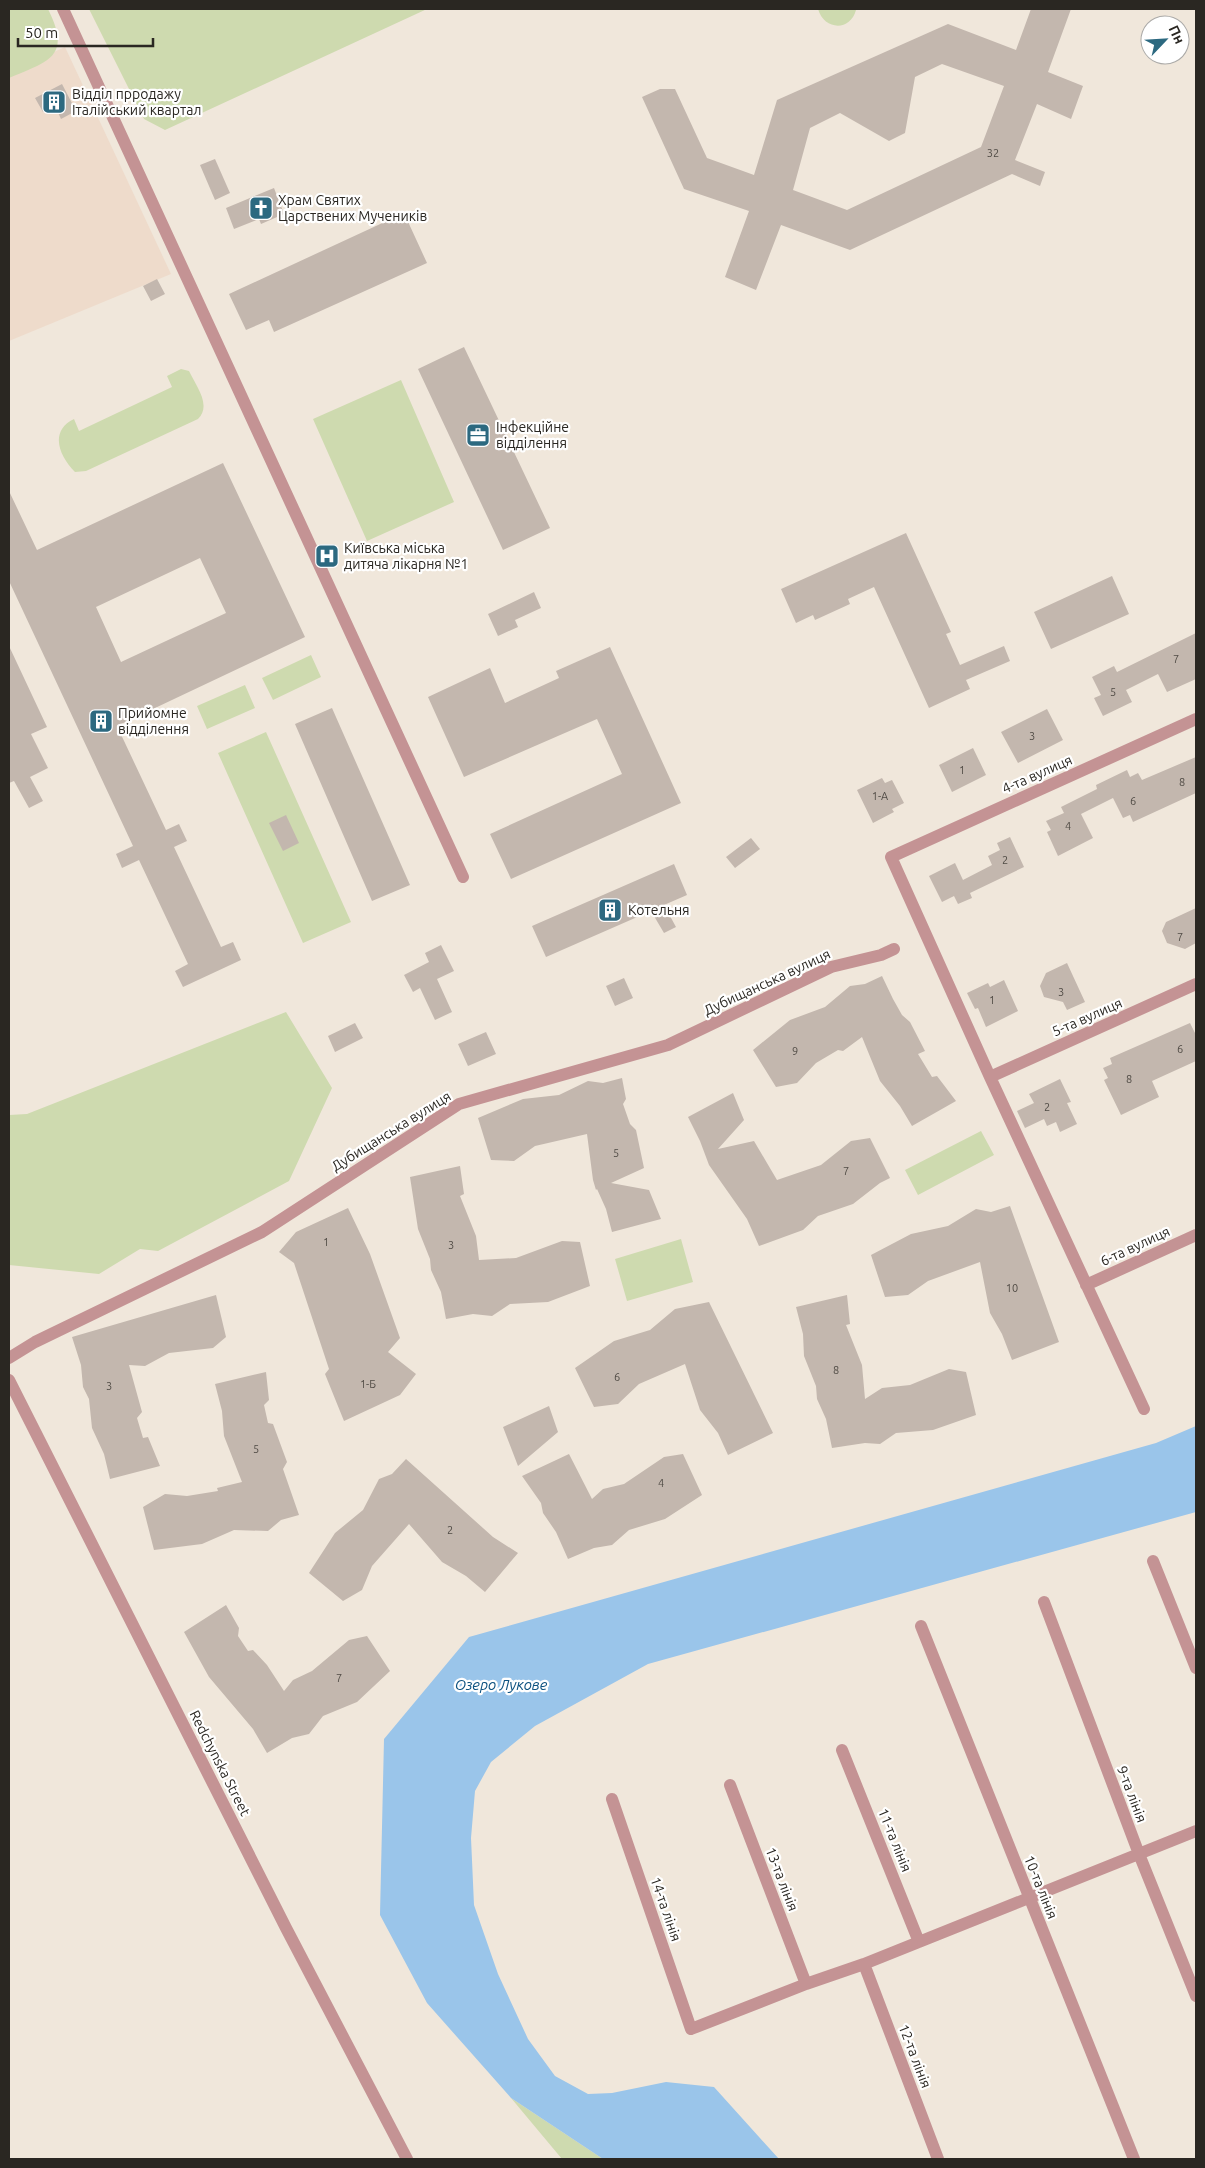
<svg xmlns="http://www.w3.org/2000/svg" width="1205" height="2168" viewBox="0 0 1205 2168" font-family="Ubuntu,sans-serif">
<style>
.commercial{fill:#eedbcb}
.green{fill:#cedaaf}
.water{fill:#9ac5ea}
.building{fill:#c3b7ae;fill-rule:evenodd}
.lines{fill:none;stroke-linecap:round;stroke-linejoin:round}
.street{stroke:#c49394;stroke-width:12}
.labels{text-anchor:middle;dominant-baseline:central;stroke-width:4.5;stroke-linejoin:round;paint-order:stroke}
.number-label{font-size:11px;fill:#504b45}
.poi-label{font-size:14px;fill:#2a2722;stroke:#fff;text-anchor:start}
.street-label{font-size:14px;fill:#2a2722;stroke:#fff}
.water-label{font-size:15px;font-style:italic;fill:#0d5280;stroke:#fff}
</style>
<rect width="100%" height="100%" fill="#f0e7db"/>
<!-- commercial -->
<path class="commercial" d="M65,47L171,274L9,341V72Z"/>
<!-- green -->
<path class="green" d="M9,9H48C72,57 49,61 9,78Z
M89,9H427L165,130L144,119Z
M818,9H856V10C850,32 824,30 818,9Z
M181,369L189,371C196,386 212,405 198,419L86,471L75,472C59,456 49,431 74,419L79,431L172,387L167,376Z
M401,380L454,502L367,541L313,419Z
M311,655L321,677L273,700L262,678Z
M245,685L255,708L207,729L197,706Z
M266,732L351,922L303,943L218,753Z
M286,1012L332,1088L289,1181L158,1251L140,1249L99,1274L9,1265V1115L27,1114Z
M981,1131L994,1155L918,1195L905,1170Z
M681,1239L693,1282L627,1301L615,1259Z
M511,2098L603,2159H562Z"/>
<!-- water -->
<path class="water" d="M1196,1426V1512L648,1664L535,1726L491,1762L475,1791L471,1838L474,1905L498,1974L528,2039L555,2076L588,2094L612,2093L666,2082L714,2087L779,2159H603L511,2098L427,2003L380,1915L384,1739L469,1637L1156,1443Z"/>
<!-- building -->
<path class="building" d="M1031,9H1071L1048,72L1083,86L1071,119L1037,104L1015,160L1045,172L1040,186L1012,174L850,250L781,225L756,290L725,277L749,211L684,189L642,97L660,89H675L707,158L754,175L777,100L948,24L1016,50ZM942,64L1004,86L981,147L847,210L793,190L810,128L840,113L889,141L905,133L915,77Z
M62,84L76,111L61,119L55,106L43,112L35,98Z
M215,159L230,193L215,200L200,165Z
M274,188L284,214L261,224L259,219L234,229L226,208Z
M404,213L427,263L274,332L269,320L246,330L229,294Z
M157,279L165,294L151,301L143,286Z
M464,347L550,528L503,550L418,369Z
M223,463L305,637L117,726L166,830L179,824L187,841L174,847L221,947L233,942L241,960L183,987L175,971L188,964L139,860L122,868L116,854L133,846L9,581V491L37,550ZM200,558L226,613L121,662L96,607Z
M906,533L951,632L946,634L960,665L1004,646L1010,661L966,680L970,689L929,708L874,587L848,599L850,604L815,620L813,615L796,623L781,589Z
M1112,576L1129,614L1051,649L1034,612Z
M534,592L541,608L515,620L518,627L498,636L488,614Z
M1196,633V679L1167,692L1158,674L1126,690L1132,702L1103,716L1094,698L1101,695L1092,677L1114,666L1117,672Z
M9,646L47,727L31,734L48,768L30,777L43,801L29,808L14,781L9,783Z
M610,647L681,803L511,879L490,834L622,774L597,719L464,777L428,697L490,668L505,703L559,678L556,671Z
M332,708L410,885L372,901L295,724Z
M1047,709L1063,740L1018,763L1001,732Z
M973,748L986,775L952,792L939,765Z
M1196,757V793L1133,822L1130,815L1123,818L1113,798L1081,814L1093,838L1058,856L1047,832L1051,830L1046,821L1064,813L1061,807L1097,789L1096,785L1127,770L1130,777L1138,773L1142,780Z
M882,778L885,783L892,780L904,803L892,809L894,812L873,823L857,790Z
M286,815L299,843L283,851L269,823Z
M1010,837L1024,867L970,893L972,898L958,904L954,896L942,902L929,876L955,863L963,880L992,865L988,856L1000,850L997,843Z
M751,838L760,849L735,868L726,857Z
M674,864L687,895L664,905L676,927L664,933L651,911L546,957L532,926Z
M1196,908V943L1185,949L1167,943L1162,931L1166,922Z
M441,945L454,971L437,979L452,1012L435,1020L420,988L413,992L404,975L429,962L425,953Z
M1067,963L1085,1002L1067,1010L1063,1002L1044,997L1040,986L1046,973Z
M882,976L893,999L902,1015L910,1022L925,1051L918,1054L932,1077L937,1076L956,1101L912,1126L900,1106L880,1081L862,1037L843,1051L838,1050L816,1063L797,1083L776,1087L753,1050L790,1020L825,1007L850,986L865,984Z
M624,978L633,998L615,1006L606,986Z
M1004,980L1018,1011L986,1027L978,1008L975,1009L967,993L988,983L990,987Z
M355,1023L363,1038L335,1052L328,1036Z
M1190,1023L1196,1035V1061L1152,1081L1159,1097L1121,1115L1104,1080L1108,1078L1103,1068L1112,1064L1110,1058Z
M486,1032L496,1054L468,1066L458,1044Z
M622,1078L626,1099L623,1104L630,1124L636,1130L644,1168L611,1183L649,1190L661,1219L612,1232L606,1209L597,1189L596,1190L593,1180L587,1134L535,1146L514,1161L491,1160L478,1118L523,1099L559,1095L588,1081L603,1083Z
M1060,1079L1071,1102L1067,1103L1077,1124L1060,1132L1056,1122L1047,1126L1044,1119L1025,1128L1017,1111L1034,1103L1029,1094Z
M733,1093L744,1120L718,1149L754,1141L777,1180L821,1165L851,1141L870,1138L890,1178L880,1183L853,1204L818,1216L803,1230L759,1246L747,1219L709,1165L700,1141L688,1117Z
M460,1166L464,1194L460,1196L476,1236L479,1260L516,1258L562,1241L580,1242L590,1286L548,1302L510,1304L492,1316L473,1314L446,1319L441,1292L431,1270L430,1259L418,1229L410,1177Z
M1010,1206L1059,1342L1012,1360L1002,1334L990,1313L980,1262L928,1281L908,1295L885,1297L871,1255L911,1234L948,1226L976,1209L991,1212Z
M348,1208L370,1254L400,1338L388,1352L416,1374L400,1395L344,1421L325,1374L329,1369L294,1263L279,1252L296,1232Z
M216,1295L226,1337L213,1348L169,1353L145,1366L129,1365L142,1412L137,1418L143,1438L148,1437L160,1466L110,1479L104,1454L92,1428L89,1399L83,1387L81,1365L72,1337Z
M847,1295L850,1324L846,1325L862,1365L865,1399L882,1388L910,1385L949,1369L966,1372L976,1415L933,1430L896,1433L880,1444L865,1443L832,1448L826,1419L817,1399L816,1386L804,1356L803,1334L796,1307Z
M709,1302L773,1433L728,1455L718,1433L700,1410L685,1364L639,1384L618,1404L594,1407L575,1368L614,1341L650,1330L675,1309Z
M266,1372L269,1400L264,1405L268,1423L273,1424L287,1462L283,1469L299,1515L281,1520L268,1531L234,1530L202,1544L154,1550L143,1507L165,1494L187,1496L218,1491L217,1488L242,1482L224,1436L222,1411L215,1384Z
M549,1406L558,1432L518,1466L503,1427Z
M569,1454L592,1499L603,1489L624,1484L664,1457L683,1454L702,1495L665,1519L629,1530L612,1545L594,1548L568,1559L556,1532L543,1513L541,1503L522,1476Z
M406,1459L493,1537L518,1553L485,1592L466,1576L442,1562L409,1524L372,1566L362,1590L343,1601L309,1573L335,1533L363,1510L379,1479L392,1474Z
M226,1605L239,1628L238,1636L248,1651L253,1650L267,1665L284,1691L293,1680L312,1671L349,1640L367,1636L390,1671L357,1702L323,1716L309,1734L292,1738L267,1753L253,1729L209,1677L184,1632Z"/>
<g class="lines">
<!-- street -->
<path class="street" d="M63,9L463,877
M990,1077L1196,984
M1086,1285L1196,1235
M9,1358L35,1342L262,1232L459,1104L668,1045L831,967L881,955L894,949
M9,1380L286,1928L407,2159
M1144,1409L990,1077L891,857L1196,719
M1153,1561L1196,1668
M1044,1602L1139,1854L1196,1996
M921,1626L1134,2159
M842,1750L919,1942
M730,1785L806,1984
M612,1799L691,2029L806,1984L864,1964L1196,1831
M864,1964L938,2159"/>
</g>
<!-- icons -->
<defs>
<g id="building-square" transform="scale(1.25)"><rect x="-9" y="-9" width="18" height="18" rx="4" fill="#2c6980" stroke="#fff"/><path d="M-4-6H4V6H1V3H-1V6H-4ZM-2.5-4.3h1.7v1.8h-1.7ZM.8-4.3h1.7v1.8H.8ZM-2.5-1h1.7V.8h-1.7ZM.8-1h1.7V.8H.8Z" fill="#fff"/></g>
<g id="church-square" transform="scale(1.25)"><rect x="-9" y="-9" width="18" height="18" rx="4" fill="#2c6980" stroke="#fff"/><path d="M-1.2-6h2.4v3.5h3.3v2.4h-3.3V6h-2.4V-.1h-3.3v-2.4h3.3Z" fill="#fff"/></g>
<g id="office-square" transform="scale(1.25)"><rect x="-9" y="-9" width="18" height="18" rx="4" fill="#2c6980" stroke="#fff"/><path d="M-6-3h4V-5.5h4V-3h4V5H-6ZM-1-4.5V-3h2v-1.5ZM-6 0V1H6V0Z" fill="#fff"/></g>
<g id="hospital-square" transform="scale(1.25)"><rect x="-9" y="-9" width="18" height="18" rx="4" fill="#2c6980" stroke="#fff"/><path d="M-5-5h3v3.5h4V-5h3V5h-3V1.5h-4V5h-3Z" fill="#fff"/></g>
</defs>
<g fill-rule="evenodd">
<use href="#building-square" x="54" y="102"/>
<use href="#church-square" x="261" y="208"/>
<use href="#office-square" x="478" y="435"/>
<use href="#hospital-square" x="327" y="556"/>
<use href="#building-square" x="101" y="721"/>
<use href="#building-square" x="610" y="910"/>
</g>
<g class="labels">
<!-- number labels -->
<g class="number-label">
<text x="993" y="153">32</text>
<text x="1176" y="659">7</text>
<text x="1113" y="692">5</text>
<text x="1032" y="736">3</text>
<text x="962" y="770">1</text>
<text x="1182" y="782">8</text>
<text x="880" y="796">1-А</text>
<text x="1133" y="801">6</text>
<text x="1068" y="826">4</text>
<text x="1005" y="860">2</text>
<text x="1180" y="937">7</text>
<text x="1061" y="992">3</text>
<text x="992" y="1000">1</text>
<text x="1180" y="1049">6</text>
<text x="795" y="1051">9</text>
<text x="1129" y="1079">8</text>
<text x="1047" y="1107">2</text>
<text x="616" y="1153">5</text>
<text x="846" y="1171">7</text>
<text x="326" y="1242">1</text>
<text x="451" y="1245">3</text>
<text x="1012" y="1288">10</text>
<text x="836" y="1370">8</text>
<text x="617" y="1377">6</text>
<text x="368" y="1384">1-Б</text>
<text x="109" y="1386">3</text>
<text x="256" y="1449">5</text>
<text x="661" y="1483">4</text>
<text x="450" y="1530">2</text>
<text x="339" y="1678">7</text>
</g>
<!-- poi labels -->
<g class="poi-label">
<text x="72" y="94">Відділ прродажу<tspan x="72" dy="16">Італійський квартал</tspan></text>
<text x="278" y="200">Храм Святих<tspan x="278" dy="16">Царствених Мучеників</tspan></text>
<text x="496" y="427">Інфекційне<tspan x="496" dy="16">відділення</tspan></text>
<text x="344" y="548">Київська міська<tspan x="344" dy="16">дитяча лікарня №1</tspan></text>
<text x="118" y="713">Прийомне<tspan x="118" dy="16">відділення</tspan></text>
<text x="628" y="910">Котельня</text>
</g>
<!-- street labels -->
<g class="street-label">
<text transform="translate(1037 774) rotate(-24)">4-та вулиця</text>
<text transform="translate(767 982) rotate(-25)">Дубищанська вулиця</text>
<text transform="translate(1087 1017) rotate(-24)">5-та вулиця</text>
<text transform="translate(391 1131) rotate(-32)">Дубищанська вулиця</text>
<text transform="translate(1135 1246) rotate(-25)">6-та вулиця</text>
<text transform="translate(220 1763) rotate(63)">Redchynska Street</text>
<text transform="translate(1132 1794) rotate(69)">9-та лінія</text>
<text transform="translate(895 1840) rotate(68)">11-та лінія</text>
<text transform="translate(782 1879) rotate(69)">13-та лінія</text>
<text transform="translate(1041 1887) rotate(68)">10-та лінія</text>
<text transform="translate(666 1909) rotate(71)">14-та лінія</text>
<text transform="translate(915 2056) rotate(69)">12-та лінія</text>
</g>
<!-- water labels -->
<g class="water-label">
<text x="501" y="1684">Озеро Лукове</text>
</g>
</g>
<!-- border -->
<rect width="1205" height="2168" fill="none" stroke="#2a2722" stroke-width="20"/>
<!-- north arrow -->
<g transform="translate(1165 40) rotate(65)"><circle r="24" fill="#ffffff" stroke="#aaa9a7"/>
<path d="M0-4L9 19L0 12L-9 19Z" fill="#2c6980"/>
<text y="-8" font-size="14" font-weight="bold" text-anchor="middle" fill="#2a2722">Пн</text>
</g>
<!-- scale -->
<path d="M18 38v8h135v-8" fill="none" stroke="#2a2722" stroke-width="2.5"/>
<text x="25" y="38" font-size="15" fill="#2a2722" stroke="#ffffff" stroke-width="4" paint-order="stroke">50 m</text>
</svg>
